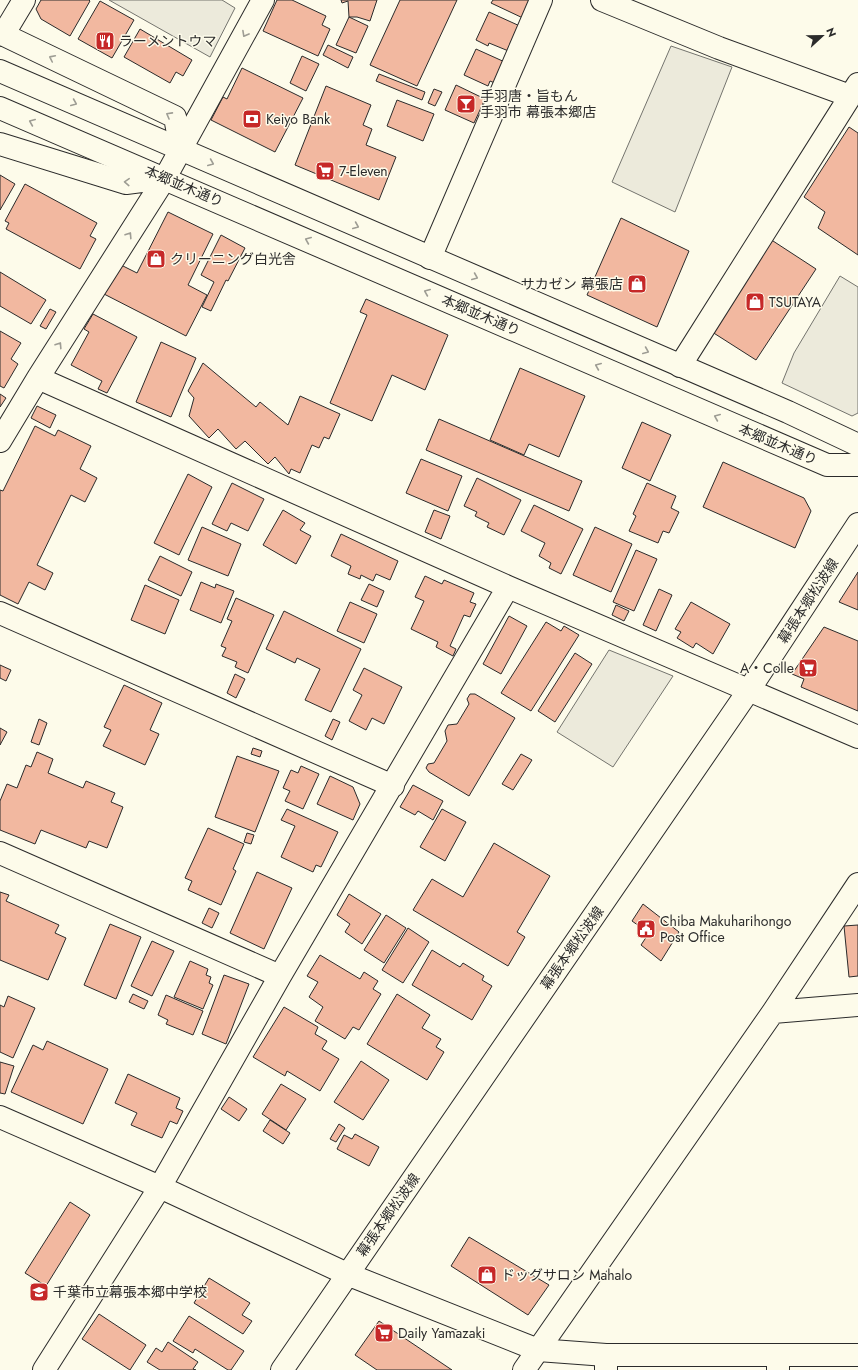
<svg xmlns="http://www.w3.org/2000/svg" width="858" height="1370" viewBox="0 0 858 1370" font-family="Jost,'Noto Sans JP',sans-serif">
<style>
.parking{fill:#eceadb;stroke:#74746e}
.building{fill:#f2b8a0;stroke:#2b2b2b}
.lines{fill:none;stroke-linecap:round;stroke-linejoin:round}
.minor-casing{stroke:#2b2b2b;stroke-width:24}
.tertiary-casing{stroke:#2b2b2b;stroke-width:24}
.minor{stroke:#fdfbea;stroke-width:22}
.tertiary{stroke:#fdfbea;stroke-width:22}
.oneway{stroke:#9e9d94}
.labels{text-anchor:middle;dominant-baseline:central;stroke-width:3;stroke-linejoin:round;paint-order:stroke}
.poi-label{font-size:14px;fill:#2b2b2b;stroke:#fdfbea;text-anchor:start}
.street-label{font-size:14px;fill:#2b2b2b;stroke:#fdfbea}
</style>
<rect width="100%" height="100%" fill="#fdfbea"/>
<!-- parking -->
<path class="parking" d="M109,0H222L235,8L210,57Z
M671,46L732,67L675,212L612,182Z
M840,276L858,287V413L852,416L782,383L794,353Z
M609,650L673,676L613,767L557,732Z"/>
<!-- building -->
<path class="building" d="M41,0H89L90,1L70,36L41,19L36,9Z
M277,0H292L326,16L322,25L330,29L318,56L263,31Z
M341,0H377L370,21L357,17H349L348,1L342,3Z
M400,0H457L417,86L370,65Z
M493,0H534L525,19L491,3Z
M100,1L134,20L112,58L78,39Z
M489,12L522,27L511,52L489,43L488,46L476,40Z
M349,17L368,26L356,53L336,45Z
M140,29L192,60L183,76L176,72L170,83L124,57Z
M328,45L353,57L348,68L323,55Z
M476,49L507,63L497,84L490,81L488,86L464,75Z
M302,56L319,64L306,91L290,83Z
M242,68L303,98L275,152L211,120L223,97L227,99Z
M379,74L425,92L422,100L376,81Z
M456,85L485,99L474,123L445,110Z
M326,86L371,105L363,125L372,129L366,145L396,157L379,200L295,165Z
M434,89L442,92L435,106L428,103Z
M397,100L434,114L423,141L387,126Z
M849,127L858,133V255L818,228L825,212L804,197Z
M0,175L15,184L0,210Z
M25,184L97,223L90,236L96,239L80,269L6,229L9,223L5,221Z
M168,212L213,234L188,285L207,295L186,336L104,294L119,264L137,273Z
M621,218L689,251L657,327L587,295Z
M221,235L245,248L228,281L226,280L211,311L202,307L214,282L201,275Z
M770,239L816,269L756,360L709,330Z
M0,272L46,300L31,324L0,306Z
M366,299L448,335L425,390L392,375L372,421L330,403L367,315L360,312Z
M50,309L56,312L46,329L40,326Z
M93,314L137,337L107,393L98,389L102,381L71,365L89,332L84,329Z
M0,331L21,343L11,359L18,364L4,388L0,386Z
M161,342L196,358L171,417L136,402Z
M203,363L256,407L260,402L288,425L300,396L340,414L329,439L324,437L319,448L312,445L300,473L291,469L289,474L275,457L268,464L245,441L236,449L218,429L209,438L189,416L194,398L188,391Z
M520,368L585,396L559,457L529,444L524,455L490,440Z
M0,394L6,398L0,407Z
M37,406L56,415L50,428L31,418Z
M439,419L582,481L569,511L426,450Z
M642,422L671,435L650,481L622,468Z
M35,426L55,436L58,430L91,446L80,469L97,478L85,502L71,495L37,565L53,573L45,590L29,582L18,604L0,595V490L3,491Z
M421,459L462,476L448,511L406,493Z
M723,462L804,498L811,511L795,548L703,507Z
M188,474L212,487L179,555L154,543Z
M477,478L521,500L504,535L487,527L489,523L475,516L477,512L464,506Z
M232,483L264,499L248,531L231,523L227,531L212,524Z
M647,483L676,496L671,508L679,512L669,533L663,531L658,543L629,531L636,516L633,514Z
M534,505L583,529L561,574L549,568L551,563L539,556L545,543L521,531Z
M283,510L305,523L300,530L311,536L296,564L263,545Z
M434,510L450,516L441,539L425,532Z
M202,527L241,544L228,576L188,560Z
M595,527L632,544L611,592L573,575Z
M341,534L398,561L390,580L376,574L373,581L361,575L360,579L348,574L351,566L331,556Z
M636,550L657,559L634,611L613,602Z
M160,556L192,572L181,596L148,580Z
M858,572V610L839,602Z
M425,576L442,584L444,580L474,593L470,602L476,604L470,617L464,615L450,646L456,649L453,656L436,647L438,642L411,629L424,601L415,597Z
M201,582L215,588L216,584L234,591L221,623L190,610Z
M369,584L384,591L377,607L361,600Z
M145,585L179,600L165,634L131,620Z
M659,589L672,595L656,631L643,625Z
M236,598L274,615L248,673L235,667L237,662L222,656L226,648L221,646L232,621L227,619Z
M350,602L377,614L364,643L337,631Z
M691,602L730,624L713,654L696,643L693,648L677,638L681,632L675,629Z
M616,605L629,611L624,621L612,615Z
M284,611L361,649L331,712L305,700L320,669L297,658L295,663L266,649Z
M509,616L527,626L501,674L483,664Z
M546,622L561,631L564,626L579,635L531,711L501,693Z
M824,627L858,641V711L801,687L804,679L792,674Z
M575,653L592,664L555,722L538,711Z
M0,665L11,670L6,681L0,678Z
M364,668L402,687L384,724L372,718L366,730L349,721L362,695L353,690Z
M235,674L245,679L236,698L227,693Z
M124,685L162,703L150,730L159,734L145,765L103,746L111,730L104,727Z
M470,694H475L515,718L469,796L429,772L426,768L428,764L434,763L447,741L445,731L448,725L457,724L469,704L467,699Z
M39,719L47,723L39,745L31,742Z
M333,719L340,722L332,740L325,736Z
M0,728L7,732L0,745Z
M253,748L262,751L260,757L251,754Z
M37,752L53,759L48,773L83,788L86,781L115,793L111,802L123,807L107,848L89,841L86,848L41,830L35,844L0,830V801L7,784L17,788L26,765L31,767Z
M521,754L532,760L513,790L502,784Z
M237,756L279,771L255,832L215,817Z
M301,766L319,774L303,809L285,801L290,791L283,788L291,770L298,773Z
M330,776L353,787L360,804L353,820L317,804Z
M413,785L443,801L433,820L418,811L415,815L400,807Z
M287,809L338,832L321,867L316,865L313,872L281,857L295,826L281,820Z
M442,809L466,822L445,861L420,847Z
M208,828L244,844L233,869L236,871L221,905L188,890L192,881L185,878Z
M247,833L254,835L251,844L244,842Z
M494,843L550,876L517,932L525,937L508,966L413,910L432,879L463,897Z
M257,872L292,888L264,949L230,933Z
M0,892L9,895L6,901L59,925L55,933L66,938L48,980L0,960Z
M349,894L381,914L362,944L345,932L350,924L337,915Z
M643,904L679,932L661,961L641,945L649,933L632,921Z
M209,908L219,913L212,928L202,923Z
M386,915L406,928L384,963L364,950Z
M110,924L141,937L116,999L84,985Z
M858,925V976L849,977L844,926Z
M408,928L429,942L403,983L382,970Z
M152,941L174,951L152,996L131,986Z
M432,950L460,967L463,963L484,976L482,980L492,986L472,1020L412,985Z
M320,955L360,979L364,972L378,981L373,989L381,994L359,1030L353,1027L345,1039L315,1021L323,1007L309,997L318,982L307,976Z
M190,961L208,969L206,975L211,977L209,983L213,985L203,1009L174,997Z
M224,975L249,984L226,1044L202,1034Z
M133,994L148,1001L144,1009L129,1002Z
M397,994L430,1015L422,1028L441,1039L436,1047L444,1052L427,1080L367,1044Z
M166,995L203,1011L193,1035L166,1024L168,1020L158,1015Z
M8,996L35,1008L13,1058L0,1052V1005L4,1007Z
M284,1007L318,1027L315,1034L327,1041L322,1049L339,1059L320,1091L287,1071L285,1076L253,1057Z
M47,1041L108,1069L83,1124L11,1092L33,1045L43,1050Z
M361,1061L389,1080L363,1120L334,1102Z
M0,1062L14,1066L5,1094L0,1093Z
M128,1074L180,1098L176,1108L183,1111L177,1124L170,1121L162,1138L131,1125L137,1113L115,1103Z
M281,1084L306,1099L286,1130L262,1114Z
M229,1097L247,1109L239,1121L221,1109Z
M270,1120L290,1133L283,1144L263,1131Z
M339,1124L345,1128L336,1142L330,1139Z
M355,1134L379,1147L369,1166L337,1149L344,1135L352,1139Z
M70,1202L90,1215L46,1286L25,1273Z
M469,1237L549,1285L528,1315L451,1266Z
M209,1278L250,1303L242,1315L252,1321L243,1334L194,1303Z
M99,1314L146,1345L130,1370L82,1339Z
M189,1316L244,1351L231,1370H228L195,1349L193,1353L173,1341Z
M379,1321L452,1370H377L355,1355Z
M168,1342L198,1362L193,1369L196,1370H160L147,1362L156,1348L162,1352Z"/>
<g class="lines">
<!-- minor casing -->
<g class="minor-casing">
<path id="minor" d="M602,0L719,48L850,96
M0,33L175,117L181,150
M3,35L24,0
M0,144L126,183L165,178
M430,258L541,0
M680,366L858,84
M38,378L508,587L858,737
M0,441L38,378L165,178L263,0
M0,613L393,786
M0,853L280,976
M773,1012L858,1005
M0,1117L160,1187L347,1274
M44,1370L160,1187L280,976L508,587
M524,1370L773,1012L858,884
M606,1370V1355
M778,1370V1356"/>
</g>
<!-- tertiary casing -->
<g class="tertiary-casing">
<path id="tertiary" d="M0,71L788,412L858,445
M0,108L827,465H858
M347,1274L538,1350L606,1355H858
M282,1370L749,690L858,524"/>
</g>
<!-- minor -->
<use href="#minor" class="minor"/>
<!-- tertiary -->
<use href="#tertiary" class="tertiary"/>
</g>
<!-- one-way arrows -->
<defs><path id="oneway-chevron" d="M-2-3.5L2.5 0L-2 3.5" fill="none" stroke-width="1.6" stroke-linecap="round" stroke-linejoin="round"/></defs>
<g class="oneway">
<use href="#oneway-chevron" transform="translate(245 34) rotate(119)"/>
<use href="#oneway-chevron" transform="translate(52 58) rotate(-154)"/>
<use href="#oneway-chevron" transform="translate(74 103) rotate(23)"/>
<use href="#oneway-chevron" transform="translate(169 115) rotate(-151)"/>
<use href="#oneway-chevron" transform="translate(32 122) rotate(-157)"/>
<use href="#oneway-chevron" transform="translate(211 163) rotate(23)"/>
<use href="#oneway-chevron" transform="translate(127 182) rotate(-177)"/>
<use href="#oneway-chevron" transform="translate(356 226) rotate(23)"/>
<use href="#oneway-chevron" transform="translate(129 235) rotate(-57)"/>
<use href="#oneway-chevron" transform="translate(308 240) rotate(-157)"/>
<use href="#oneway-chevron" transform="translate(475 277) rotate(23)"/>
<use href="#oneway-chevron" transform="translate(427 292) rotate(-157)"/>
<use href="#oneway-chevron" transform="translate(59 345) rotate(-57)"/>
<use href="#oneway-chevron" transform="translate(646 351) rotate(23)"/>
<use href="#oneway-chevron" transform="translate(598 366) rotate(-157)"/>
<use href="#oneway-chevron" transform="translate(717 417) rotate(-157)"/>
</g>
<!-- icons -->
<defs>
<g id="restaurant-square" transform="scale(1)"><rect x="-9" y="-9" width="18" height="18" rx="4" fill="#c62828" stroke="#fdfbea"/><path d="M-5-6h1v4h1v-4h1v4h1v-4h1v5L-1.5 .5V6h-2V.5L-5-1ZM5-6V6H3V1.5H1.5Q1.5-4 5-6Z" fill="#fff"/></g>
<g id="bar-square" transform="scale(1)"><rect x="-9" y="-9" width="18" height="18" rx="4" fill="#c62828" stroke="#fdfbea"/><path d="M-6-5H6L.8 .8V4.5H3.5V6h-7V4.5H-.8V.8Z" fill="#fff"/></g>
<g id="bank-square" transform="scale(1)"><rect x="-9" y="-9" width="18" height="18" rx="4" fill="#c62828" stroke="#fdfbea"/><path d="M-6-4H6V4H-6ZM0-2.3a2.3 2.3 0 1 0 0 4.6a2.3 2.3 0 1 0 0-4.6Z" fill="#fff"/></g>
<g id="supermarket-square" transform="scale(1)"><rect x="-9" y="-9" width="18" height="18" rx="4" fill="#c62828" stroke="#fdfbea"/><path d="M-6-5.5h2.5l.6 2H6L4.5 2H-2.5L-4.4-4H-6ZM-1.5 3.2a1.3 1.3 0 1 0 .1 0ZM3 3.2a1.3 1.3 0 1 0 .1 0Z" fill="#fff"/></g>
<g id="shop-square" transform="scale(1)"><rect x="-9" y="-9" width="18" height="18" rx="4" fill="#c62828" stroke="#fdfbea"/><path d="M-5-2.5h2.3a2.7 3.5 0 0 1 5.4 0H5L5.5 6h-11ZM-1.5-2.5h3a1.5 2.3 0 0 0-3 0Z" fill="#fff"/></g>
<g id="civic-square" transform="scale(1)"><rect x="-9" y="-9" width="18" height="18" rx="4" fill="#c62828" stroke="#fdfbea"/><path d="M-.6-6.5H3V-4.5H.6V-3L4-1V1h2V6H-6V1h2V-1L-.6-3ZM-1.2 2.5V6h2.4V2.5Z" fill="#fff"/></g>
<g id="school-square" transform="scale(1)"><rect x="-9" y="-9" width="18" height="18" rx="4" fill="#c62828" stroke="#fdfbea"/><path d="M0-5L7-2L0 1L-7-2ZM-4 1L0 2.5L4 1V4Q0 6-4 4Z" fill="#fff"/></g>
</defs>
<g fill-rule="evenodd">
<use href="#restaurant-square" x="105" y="41"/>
<use href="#bar-square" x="466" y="104"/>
<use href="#bank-square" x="252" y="119"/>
<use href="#supermarket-square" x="325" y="171"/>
<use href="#shop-square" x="156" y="259"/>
<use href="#shop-square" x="637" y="284"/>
<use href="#shop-square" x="755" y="302"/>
<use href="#supermarket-square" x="808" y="668"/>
<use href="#civic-square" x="646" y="929"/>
<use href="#shop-square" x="487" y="1275"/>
<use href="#school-square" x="39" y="1292"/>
<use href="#supermarket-square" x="384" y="1333"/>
</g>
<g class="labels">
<!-- poi labels -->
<g class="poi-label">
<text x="119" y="41">ラーメントウマ</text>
<text x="480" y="96">手羽唐・旨もん<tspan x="480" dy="16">手羽市 幕張本郷店</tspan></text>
<text x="266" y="119">Keiyo Bank</text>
<text x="339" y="171">7-Eleven</text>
<text x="170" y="259">クリーニング白光舎</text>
<text x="623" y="284" text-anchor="end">サカゼン 幕張店</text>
<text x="769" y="302">TSUTAYA</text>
<text x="794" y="668" text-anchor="end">A・Colle</text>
<text x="660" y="921">Chiba Makuharihongo<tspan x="660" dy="16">Post Office</tspan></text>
<text x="501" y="1275">ドッグサロン Mahalo</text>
<text x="53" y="1292">千葉市立幕張本郷中学校</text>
<text x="398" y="1333">Daily Yamazaki</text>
</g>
<!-- street labels -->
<g class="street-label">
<text transform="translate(184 186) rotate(23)">本郷並木通り</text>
<text transform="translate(481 315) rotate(23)">本郷並木通り</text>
<text transform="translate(778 444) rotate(23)">本郷並木通り</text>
<text transform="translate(808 601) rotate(-57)">幕張本郷松波線</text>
<text transform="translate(572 948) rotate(-55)">幕張本郷松波線</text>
<text transform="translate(388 1215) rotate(-55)">幕張本郷松波線</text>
</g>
</g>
<!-- north arrow -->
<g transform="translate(822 36) rotate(68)" stroke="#fdfbea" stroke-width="3" paint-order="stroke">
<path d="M0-3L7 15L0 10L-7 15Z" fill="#2b2b2b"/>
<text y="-6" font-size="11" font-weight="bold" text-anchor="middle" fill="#2b2b2b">N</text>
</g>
</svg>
